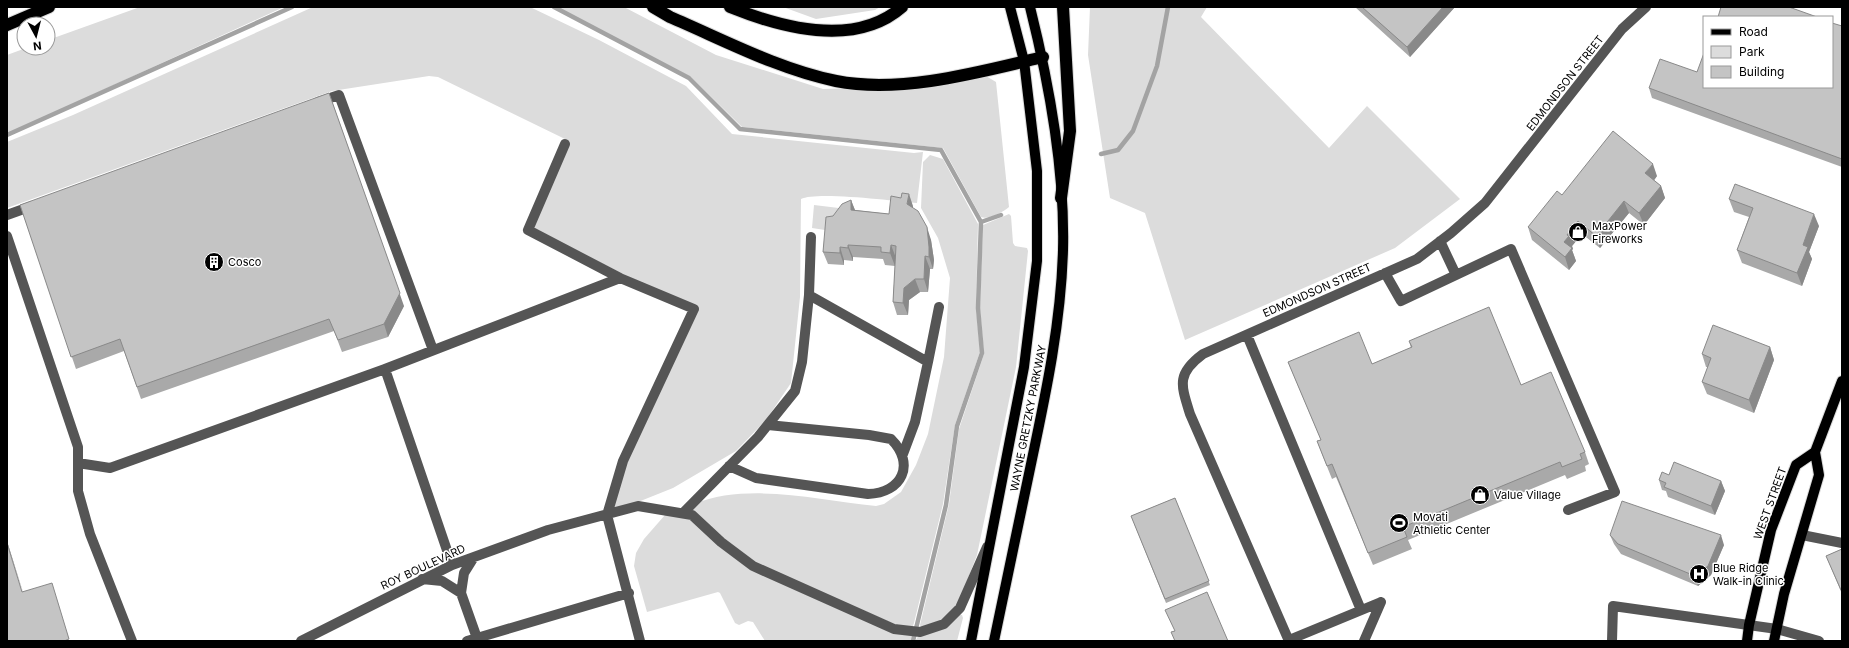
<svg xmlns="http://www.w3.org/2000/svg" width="1849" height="648" viewBox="0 0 1849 648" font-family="Inter,sans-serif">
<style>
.green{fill:#dcdcdc}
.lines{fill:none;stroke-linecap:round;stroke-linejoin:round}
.stream{stroke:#a3a3a3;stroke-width:4.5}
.major-casing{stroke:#dbdbdb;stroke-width:12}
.highway-casing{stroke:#dbdbdb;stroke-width:14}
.minor{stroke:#555;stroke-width:10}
.major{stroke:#000;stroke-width:10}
.highway{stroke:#000;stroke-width:12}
.wall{fill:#a9a9a9}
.shaded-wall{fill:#898989}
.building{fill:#c4c4c4;stroke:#898989}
.labels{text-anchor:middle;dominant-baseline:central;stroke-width:3;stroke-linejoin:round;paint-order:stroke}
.street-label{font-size:11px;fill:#000;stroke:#fff}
.poi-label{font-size:11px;fill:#000;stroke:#fff;text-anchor:start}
</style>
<rect width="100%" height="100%" fill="#fff"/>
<!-- green -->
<path class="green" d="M140,7H284L7,134V55L26,48H48V40Z
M313,7H530L599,40L686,86L732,134L914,153L923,152L917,203C895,201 816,191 801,199L800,297L791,383L766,420L736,451L673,488L613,512L624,462L695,311L533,228L566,142L565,139L438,77L429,76L332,91L7,208V142L73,115Z
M557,7H624L716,55L823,89L946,85L986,76L996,82L1009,207C1003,212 989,220 981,217L943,148L742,127L691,77Z
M783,7H880L875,10L816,19Z
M1090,7H1207L1201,17L1329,148L1367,106L1460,199L1395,248L1185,340L1145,213L1110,198L1088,55Z
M930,155L943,159L978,224L976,307L980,352L955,425L943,504L914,623L912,628L906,629L755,564L694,515L692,508L694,504C748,482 819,500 876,506L884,504L901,492L916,465L928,434L944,357L950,278L938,238L921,208L923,162Z
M814,205L847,209L825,230L812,228Z
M1009,214L1011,216L1013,243L1015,246L1027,248L1028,251L1016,367L977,555L958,604L942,620L921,627L920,625L949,504L959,429L984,354L980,308L983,225Z
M665,515H684L743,560L912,636V641H765L753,622L748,621L739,625L735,623L720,593L718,592L647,612L634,566L636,553L644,539Z
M958,614L962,615L963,618L957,641H915L919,635Z"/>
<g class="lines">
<!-- stream -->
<path class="stream" d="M554,7L689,78L740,129L941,150L981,222L978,308L982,353L957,426L946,505L913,641
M7,135L292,7
M1101,154L1118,150L1133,131L1157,66L1168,7
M981,222L1001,215"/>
<!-- major casing -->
<g class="major-casing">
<path id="major" d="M971,641L1024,367L1037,261V171L1024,61L1010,7
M994,641C1006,582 1019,523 1031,464C1046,393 1061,323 1063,250C1065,172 1049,83 1030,7
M1747,641L1749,625L1771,530L1796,465L1815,452
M1774,641L1784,594L1819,475L1815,452L1842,381"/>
</g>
<!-- highway casing -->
<g class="highway-casing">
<path id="highway" d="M653,7L670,17C724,40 778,69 836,81C901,94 980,72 1043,57
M730,7C782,28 855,48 902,7
M7,25L49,7
M1061,198L1070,131L1063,7"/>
</g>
<!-- minor -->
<path class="minor" d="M318,102L339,95L433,350
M565,144L528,230L620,278
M7,215L32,206
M7,236L78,447V491L90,534L132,641
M1440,241L1456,275
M1385,273L1401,301L1511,249L1615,492L1568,510
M809,295L811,237
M1247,335L1361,610
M928,362L939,307
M385,369L620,278L694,309L623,461L607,515L640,641
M78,463L110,468L385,369L452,565
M729,466L756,478L868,494C902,493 916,464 891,439L869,435L768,425
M683,513L758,437L795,391L802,362L809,295L928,362L915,422L903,454
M1802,535L1842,543
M474,557L464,573L461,593L478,641
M422,579L442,581L461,593
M1289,640L1381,602
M301,641L452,565L548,530L638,506L692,515L721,542L753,566L894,629L920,632L944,624L960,608L987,547
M467,641L629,593
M1289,641L1190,414C1181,385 1176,374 1203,354L1417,259L1451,233L1485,203L1622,29L1646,7
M1364,641L1381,602
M1612,641L1613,606L1777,629L1819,641"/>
<!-- major -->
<use href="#major" class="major"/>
<!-- highway -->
<use href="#highway" class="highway"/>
</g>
<!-- wall -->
<path class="wall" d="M1355,7H1455L1410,57Z
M1842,26V167L1652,98L1649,88Z
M1657,176L1654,180L1661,186L1665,198L1644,225L1629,213L1600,248L1582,234L1572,246L1573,249L1572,250L1576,261L1569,270L1532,240L1528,227L1562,195Z
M1729,199L1819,226L1809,252L1812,259L1802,286L1742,263L1737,250L1749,217L1734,212Z
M851,200L855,210L889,214L913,206V208L931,240L934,260L933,269H930L928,292H920L909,300L908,315H897L893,302L895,266L885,265L883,259L853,257V261L844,260V265L828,264L823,252L833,216Z
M20,205L404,306L388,337L342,352L334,331L141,399L124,351L76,369Z
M1409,341L1521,385L1585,452L1589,464L1585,466L1586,471L1567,479L1565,475L1408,540L1412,549L1373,565L1336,477L1332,479L1322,454L1317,441L1321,440L1293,374L1288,362L1372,364L1411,348Z
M1770,347L1774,360L1754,413L1707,394L1702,382L1708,367H1706L1702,354Z
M1669,475L1721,481L1725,491L1715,515L1668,497L1666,491L1662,490L1659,480Z
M1175,498L1210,585L1166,603L1131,516Z
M1610,535L1724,545L1711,575L1698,586L1621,554L1614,544Z
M1842,549V594L1826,556Z"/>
<!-- shaded-wall -->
<path class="shaded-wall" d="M1443,7H1455L1410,57L1407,47Z
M329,93L404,306L388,337L384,324Z
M1653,164L1657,176L1650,186L1645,173Z
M1661,186L1665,198L1644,225L1639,213Z
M909,194L913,206L912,217L907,204Z
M851,200L856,213L851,210Z
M1624,201L1629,213L1600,248L1596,236Z
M1814,214L1819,226L1809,252L1812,259L1802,286L1797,273L1803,245Z
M1578,221L1582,234L1572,246L1573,249L1572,250L1576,261L1569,270L1565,257L1564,242L1567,235Z
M927,227L931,240L934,260L933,269L929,257Z
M848,245L853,257V261L848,248Z
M891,245L896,258L895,266L890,253Z
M840,247L844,260V265L840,253Z
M925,256L930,269L928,292L924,279Z
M915,279L920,292L909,300L908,315L903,303L904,288Z
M1770,347L1774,360L1754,413L1749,400Z
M1721,481L1725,491L1715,515L1711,506Z
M1721,535L1724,545L1711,575L1698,586L1695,576Z
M7,541L27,605L7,543Z"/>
<!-- building -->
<path class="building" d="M1362,7H1443L1407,47Z
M1721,7H1789L1817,17H1718Z
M1832,23L1842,26V159L1649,88L1660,59L1697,72L1704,53V87H1832Z
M329,93L400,293L384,324L338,340L329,319L137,387L120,339L71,357L20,205Z
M1613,131L1653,164L1645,173L1661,186L1639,213L1624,201L1596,236L1578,221L1567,235L1569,236L1564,242L1572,248L1565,257L1528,227L1557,191L1562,195Z
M1735,184L1814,214L1803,245L1808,247L1797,273L1737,250L1753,208L1729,199Z
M902,193L909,194L907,204L918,211L927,227L929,247V257L925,256L924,279H915L904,288L903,303L893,302L896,246L891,245L890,253L881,252V247L848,245V248L840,247V253L823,252L826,217L833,216L842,204L851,200V210L889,214L891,196L901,198Z
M1489,307L1521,385L1551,372L1585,452L1580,454L1582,459L1562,467L1560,462L1403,527L1407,537L1368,553L1332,464L1327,466L1317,441L1321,440L1288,362L1359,332L1372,364L1412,347L1409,341Z
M1713,325L1770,347L1749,400L1702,382L1711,358L1702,354Z
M1674,462L1721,481L1711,506L1664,487L1666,483L1659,480L1662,472L1669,475Z
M1175,498L1209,581L1165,599L1131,516Z
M1622,501L1721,535L1708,566L1695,576L1618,544L1610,535Z
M7,543L22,592L52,583L69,639L64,641H7Z
M1842,549V590H1841L1826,556Z
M1207,592L1228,641H1175L1171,632L1175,631L1165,610Z"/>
<!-- icons -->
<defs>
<g id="shop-disc" transform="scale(1)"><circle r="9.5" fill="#000" stroke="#fff"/><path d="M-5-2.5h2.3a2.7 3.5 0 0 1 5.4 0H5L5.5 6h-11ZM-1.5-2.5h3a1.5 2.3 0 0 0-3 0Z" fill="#fff"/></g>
<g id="building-disc" transform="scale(1)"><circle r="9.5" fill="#000" stroke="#fff"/><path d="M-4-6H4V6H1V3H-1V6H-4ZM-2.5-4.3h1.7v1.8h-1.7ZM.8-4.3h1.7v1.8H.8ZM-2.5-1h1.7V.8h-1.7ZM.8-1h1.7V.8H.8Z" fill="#fff"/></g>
<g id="stadium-disc" transform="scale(1)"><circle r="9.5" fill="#000" stroke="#fff"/><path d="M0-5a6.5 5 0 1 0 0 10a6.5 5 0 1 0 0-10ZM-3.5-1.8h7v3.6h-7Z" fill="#fff"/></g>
<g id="hospital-disc" transform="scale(1)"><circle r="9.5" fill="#000" stroke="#fff"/><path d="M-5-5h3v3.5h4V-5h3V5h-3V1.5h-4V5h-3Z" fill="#fff"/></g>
</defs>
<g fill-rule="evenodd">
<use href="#shop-disc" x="1578" y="232"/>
<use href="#building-disc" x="214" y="262"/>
<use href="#shop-disc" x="1480" y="495"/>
<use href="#stadium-disc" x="1399" y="523"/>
<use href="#hospital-disc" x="1699" y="574"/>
</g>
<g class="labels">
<!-- street labels -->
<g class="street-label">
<text transform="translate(1565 83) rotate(-52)">EDMONDSON STREET</text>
<text transform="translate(1317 290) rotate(-24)">EDMONDSON STREET</text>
<text transform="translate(1028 418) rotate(-79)">WAYNE GRETZKY PARKWAY</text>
<text transform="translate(1770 503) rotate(-70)">WEST STREET</text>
<text transform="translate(423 567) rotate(-25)">ROY BOULEVARD</text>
</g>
<!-- poi labels -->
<g class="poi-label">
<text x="1592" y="226">MaxPower<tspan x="1592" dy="13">Fireworks</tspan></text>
<text x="228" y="262">Cosco</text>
<text x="1494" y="495">Value Village</text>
<text x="1413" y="517">Movati<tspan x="1413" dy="13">Athletic Center</tspan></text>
<text x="1713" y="568">Blue Ridge<tspan x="1713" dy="13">Walk-in Clinic</tspan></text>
</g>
</g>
<!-- border -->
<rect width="1849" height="648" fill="none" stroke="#000000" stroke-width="16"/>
<!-- legend -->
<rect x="1703" y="16" width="130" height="72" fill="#ffffff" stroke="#999999"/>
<rect x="1711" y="29" width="20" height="6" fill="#000000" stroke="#999999"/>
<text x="1739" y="36" font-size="12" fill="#000000">Road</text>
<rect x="1711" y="46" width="20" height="12" fill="#dcdcdc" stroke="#999999"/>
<text x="1739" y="56" font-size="12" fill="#000000">Park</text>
<rect x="1711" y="66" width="20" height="12" fill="#c4c4c4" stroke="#999999"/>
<text x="1739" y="76" font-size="12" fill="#000000">Building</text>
<!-- north arrow -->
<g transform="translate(36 36) rotate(173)"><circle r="19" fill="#ffffff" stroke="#999999"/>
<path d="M0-3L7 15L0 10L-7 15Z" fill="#000000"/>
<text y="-6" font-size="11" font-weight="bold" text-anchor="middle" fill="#000000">N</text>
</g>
</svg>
